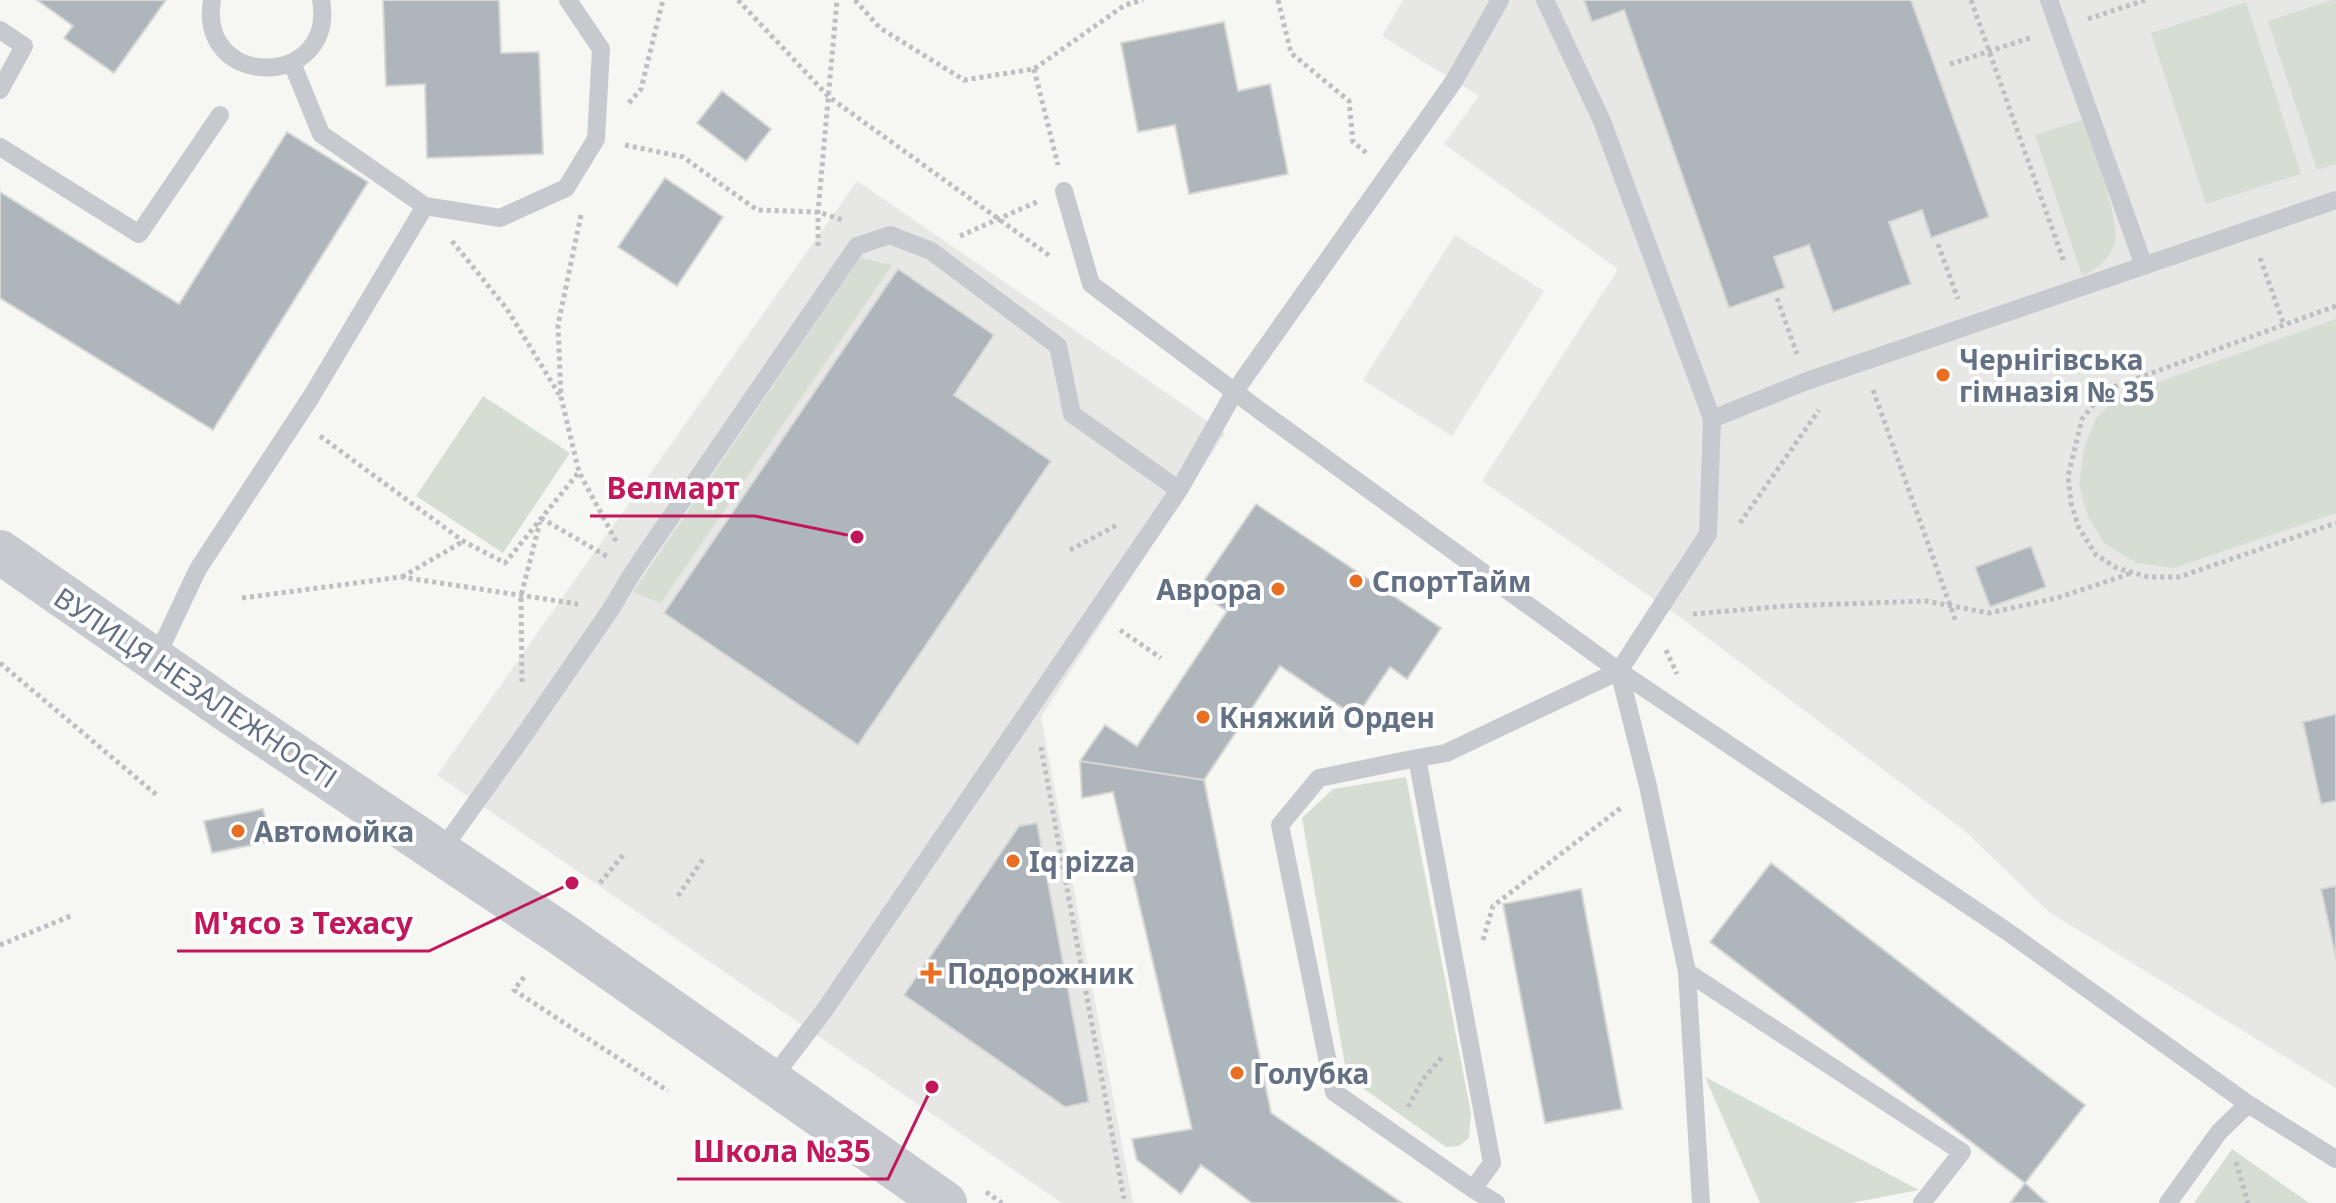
<svg xmlns="http://www.w3.org/2000/svg" width="2336" height="1203" viewBox="0 0 2336 1203" font-family="'Noto Sans',sans-serif">
<style>
.built{fill:#e7e7e6}
.green{fill:#d6ded4}
.building{fill:#aeb5bb;stroke:#d7d8d5;stroke-width:2}
.lines{fill:none;stroke-linecap:round;stroke-linejoin:round}
.path{stroke:#bdbfc2;stroke-width:5;stroke-dasharray:4 4;stroke-linecap:butt}
.service{stroke:#c6c9cd;stroke-width:18}
.tertiary{stroke:#c6c9cd;stroke-width:44}
.poi-dot{fill:#e96e21;stroke:#fff;stroke-width:3}
.labels{text-anchor:middle;dominant-baseline:central;stroke-width:8;stroke-linejoin:round;paint-order:stroke}
.poi-label{font-size:28px;font-weight:bold;fill:#647185;stroke:#fff;text-anchor:start}
.street-label{font-size:28px;fill:#647185;stroke:#fff}
.leader{fill:none;stroke:#c2185b;stroke-width:3}
.callout-dot{fill:#c2185b;stroke:#fff;stroke-width:3}
.callout-label{font-size:30px;text-anchor:middle;font-weight:bold;fill:#c2185b;stroke:#fff;stroke-width:8;stroke-linejoin:round;paint-order:stroke}
</style>
<rect width="100%" height="100%" fill="#f6f6f3"/>
<!-- built -->
<path class="built" d="M1403,0H2336V1088L2049,912L1965,831L1677,615L1482,481L1618,269L1444,144L1479,96L1382,36Z
M857,181L1225,433L1041,717L1133,1203H1062L437,775Z
M1455,235L1544,291L1452,436L1363,380Z"/>
<!-- green -->
<path class="green" d="M2332,0H2336V164L2317,170L2268,21Z
M2246,2L2301,174L2206,204L2151,33Z
M2082,120C2090,145 2121,219 2115,241C2111,259 2097,269 2082,276L2035,135Z
M860,258L892,265L661,603L633,592Z
M2336,319V513L2174,568L2136,563L2104,543L2088,517L2079,485L2084,448L2096,418L2119,396Z
M483,396L570,453L503,553L416,496Z
M1406,777L1471,1113L1469,1138L1459,1146L1446,1147L1347,1077L1302,818L1333,789Z
M1705,1077L1919,1190L1851,1203H1760Z
M2232,1149L2309,1203H2194Z"/>
<!-- building -->
<path class="building" d="M37,0H166L114,73L64,38L73,26Z
M383,0H499L501,53L539,52L543,154L427,158L425,84L386,86Z
M1584,0H1911L1989,217L1931,238L1922,210L1889,222L1911,284L1833,312L1809,245L1774,257L1785,288L1729,308L1624,10L1592,22Z
M1224,22L1238,91L1270,84L1288,174L1189,194L1175,125L1138,132L1121,43Z
M722,91L771,129L746,161L697,123Z
M287,132L368,182L213,430L0,298V192L179,304Z
M665,178L723,217L677,286L618,247Z
M898,269L994,335L954,395L1051,461L858,745L664,613Z
M1256,504L1441,628L1407,679L1390,667L1356,717L1280,666L1204,780L1080,761L1105,725L1137,746L1227,611L1197,591Z
M2031,546L2046,587L1990,607L1975,567Z
M2336,714V801L2321,804L2303,722Z
M1080,761L1204,780L1271,1113L1402,1203H1252L1201,1165L1181,1194L1137,1160L1132,1139L1192,1129L1113,792L1082,798Z
M263,809L272,841L212,853L204,821Z
M1037,823L1089,1102L1065,1107L904,995L1019,826Z
M1771,863L2085,1105L2025,1183L1710,942Z
M2336,886V959L2321,889Z
M1581,889L1622,1109L1545,1123L1503,904Z
M2025,1183L2047,1203H2010Z"/>
<g class="lines">
<!-- path -->
<path class="path" d="M738,0L829,97L1050,256
M855,0L880,28L964,80L1034,69L1125,5L1143,0
M1278,0L1291,53L1349,101L1353,142L1368,154
M1971,0L2064,262
M2088,19L2145,0
M1950,64L2033,37
M1034,69L1058,165
M629,103L641,89L663,0
M625,145L683,157L757,210L818,212L843,220
M581,215L558,325L561,397L579,472L617,543
M960,236L1039,201
M452,241L507,309L560,396
M1938,244L1958,299
M818,246V212L837,0
M2260,258L2284,325
M1777,298L1797,354
M2336,306L2105,390L2082,419L2068,476L2071,503L2079,528L2096,555L2117,568L2148,577H2179L2336,523
M1873,390L1956,622
M320,436L463,541L505,563L579,472
M541,518L608,557
M1740,523L1819,410
M1070,550L1119,524
M402,577L462,542
M242,598L401,577L578,604
M1693,614L1786,606L1926,601L1989,613L2057,598L2132,573
M1120,630L1161,658
M1666,650L1677,674
M0,663L159,797
M522,682L521,596L540,522
M1041,747L1124,1199
M600,883L624,854
M678,896L705,856
M1483,940L1493,906L1622,807
M0,945L73,915
M524,977L514,990L668,1091
M1408,1107L1423,1079L1443,1056
M2236,1162L2248,1203
M986,1192L1002,1203"/>
<!-- service -->
<path class="service" d="M212,0C197,91 337,89 321,0
M1545,0L1602,121L1712,419
M2049,0L2144,266
M0,30L24,46L0,90
M0,147L139,234L220,115
M1064,191L1091,284L1259,410L1619,671L2008,932L2248,1104L2336,1159
M425,206L500,218L566,188L596,139L601,49L568,0
M155,660L198,569L311,397L425,206L321,134L292,63
M1619,671L1648,786L1687,972L1701,1203
M1417,758L1446,753L1619,671L1708,534L1712,419L1807,381L2336,200
M439,854L522,738L611,609L633,572L857,246L890,235L931,251L1058,346L1072,414L1179,490
M1687,972L1962,1152L1922,1203
M771,1080L826,1008L1179,490L1235,391L1454,81L1500,0
M1473,1189L1492,1163L1417,758L1319,778L1280,825L1334,1092L1473,1189L1496,1203
M2168,1203L2219,1132L2248,1104"/>
<!-- tertiary -->
<path class="tertiary" d="M0,552L230,712L560,933L945,1203"/>
</g>
<!-- markers -->
<g class="poi-dot">
<circle cx="1943" cy="375" r="8"/>
<circle cx="1356" cy="581" r="8"/>
<circle cx="1278" cy="589" r="8"/>
<circle cx="1203" cy="717" r="8"/>
<circle cx="238" cy="831" r="8"/>
<circle cx="1013" cy="861" r="8"/>
<path d="M927 961h8v8h8v8h-8v8h-8v-8h-8v-8h8z"/>
<circle cx="1237" cy="1073" r="8"/>
</g>
<g class="labels">
<!-- poi labels -->
<g class="poi-label">
<text x="1959" y="359">Чернігівська<tspan x="1959" dy="32">гімназія № 35</tspan></text>
<text x="1372" y="581">СпортТайм</text>
<text x="1262" y="589" text-anchor="end">Аврора</text>
<text x="1219" y="717">Княжий Орден</text>
<text x="254" y="831">Автомойка</text>
<text x="1029" y="861">Iq pizza</text>
<text x="947" y="973">Подорожник</text>
<text x="1253" y="1073">Голубка</text>
</g>
<!-- street labels -->
<g class="street-label">
<text transform="translate(196 687) rotate(34)">ВУЛИЦЯ НЕЗАЛЕЖНОСТІ</text>
</g>
</g>
<!-- callouts -->
<path class="leader" d="M857 537L755 516H590M572 883L429 951H177M932 1087L888 1179H677"/>
<g class="callout-dot">
<circle cx="857" cy="537" r="8"/>
<circle cx="572" cy="883" r="8"/>
<circle cx="932" cy="1087" r="8"/>
</g>
<g class="callout-label">
<text x="673" y="499">Велмарт</text>
<text x="303" y="934">М'ясо з Техасу</text>
<text x="782" y="1162">Школа №35</text>
</g>
</svg>
